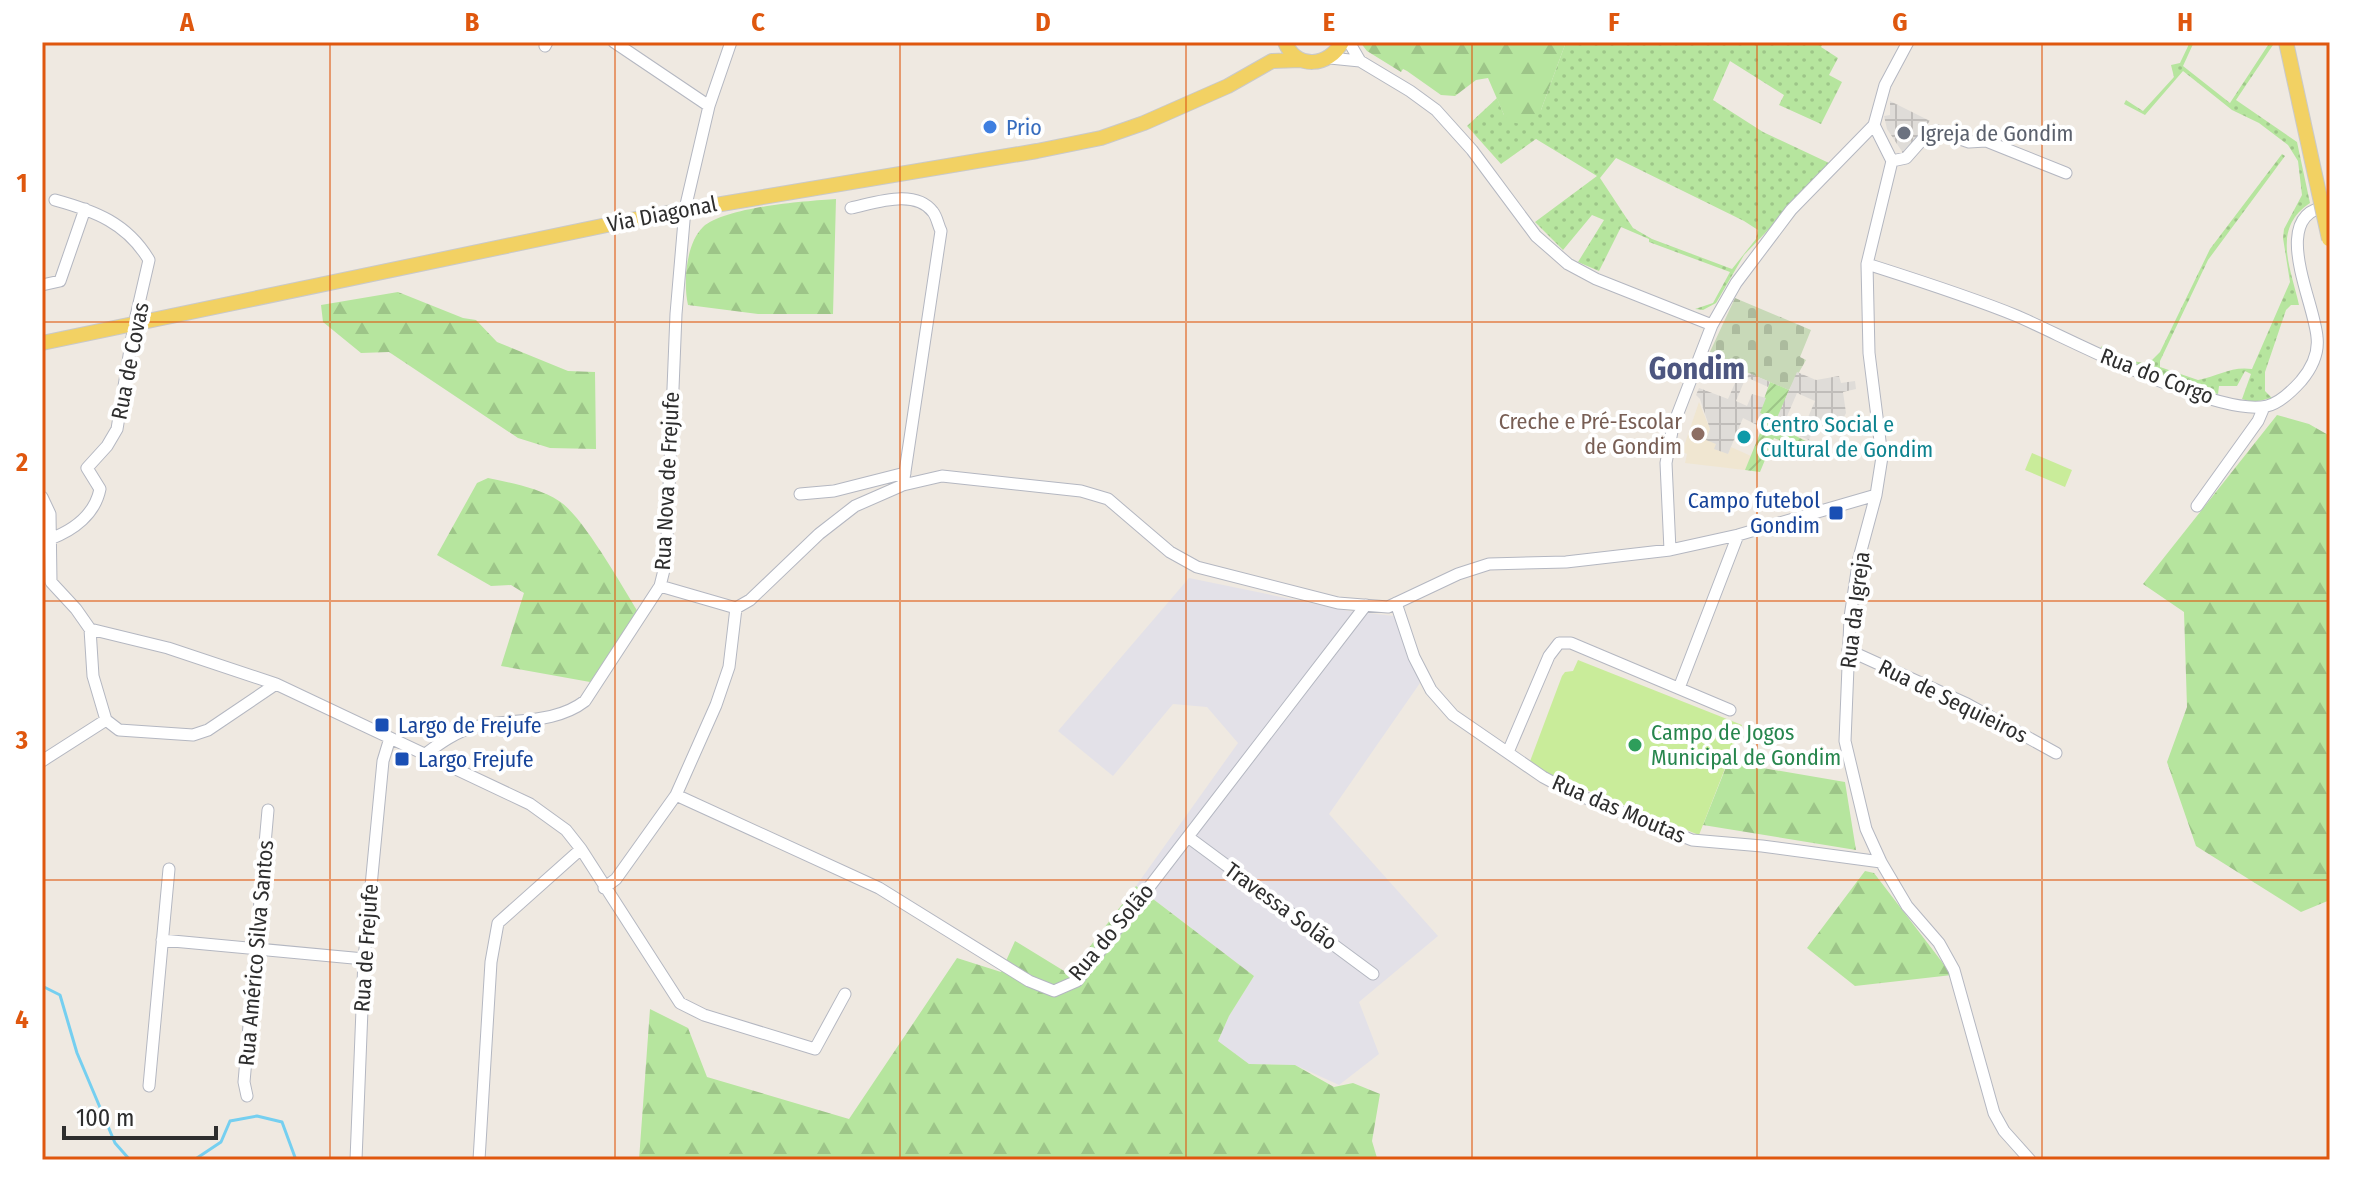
<svg xmlns="http://www.w3.org/2000/svg" width="2372" height="1202" viewBox="0 0 2372 1202" font-family="'Fira Sans Condensed',sans-serif">
<style>
.industrial{fill:#e3e1e8}
.education{fill:#f0e6d1}
.grass{fill:url(#grass-dots);fill-rule:evenodd}
.forest{fill:url(#forest-firs)}
.cemetery{fill:url(#cemetery-stones)}
.garden{fill:url(#garden-furrows)}
.pitch{fill:#c9ec9a}
.plaza{fill:url(#plaza-grid)}
.lines{fill:none;stroke-linecap:round;stroke-linejoin:round}
.stream{stroke:#75cff0;stroke-width:3}
.minor-casing{stroke:#b4b7c1;stroke-width:13}
.major-casing{stroke:#c9c9c9;stroke-width:16}
.minor{stroke:#fff;stroke-width:11}
.major{stroke:#f2d163;stroke-width:14}
.major-bridge-casing{stroke:#c9c9c9;stroke-width:16;stroke-linecap:butt}
.major-bridge{stroke:#f2d163;stroke-width:14}
.grid{fill:none;stroke:#df570e;stroke-width:2;stroke-opacity:0.55}
.shop-dot{fill:#3f7fe0;stroke:#fff;stroke-width:3}
.worship-dot{fill:#6b7280;stroke:#fff;stroke-width:3}
.education-dot{fill:#8d6e63;stroke:#fff;stroke-width:3}
.culture-dot{fill:#0f9aa8;stroke:#fff;stroke-width:3}
.transit-dot{fill:#1a4fb4;stroke:#fff;stroke-width:3}
.leisure-dot{fill:#2e9e5b;stroke:#fff;stroke-width:3}
.labels{text-anchor:middle;dominant-baseline:central;stroke-width:8;stroke-linejoin:round;paint-order:stroke}
.shop-label{font-size:22px;fill:#366cbe;stroke:#fff;text-anchor:start}
.worship-label{font-size:22px;fill:#5b616d;stroke:#fff;text-anchor:start}
.street-label{font-size:22px;fill:#2e2e2e;stroke:#fff}
.education-label{font-size:22px;fill:#785e54;stroke:#fff;text-anchor:end}
.culture-label{font-size:22px;fill:#0d838f;stroke:#fff;text-anchor:start}
.transit-label{font-size:22px;fill:#164399;stroke:#fff;text-anchor:start}
.leisure-label{font-size:22px;fill:#27864d;stroke:#fff;text-anchor:start}
.district-label{font-size:30px;font-weight:bold;fill:#4d5680;stroke:#fff}
.neatline{fill:none;stroke:#df570e;stroke-width:3}
.grid-label{font-size:26px;text-anchor:middle;font-weight:bold;fill:#df570e}
</style>
<defs>
<pattern id="grass-dots" width="8" height="8" patternUnits="userSpaceOnUse" patternTransform="scale(2)"><rect width="8" height="8" fill="#b6e59e"/><path d="M2 2h.1M6 6h.1" fill="none" stroke="#9dc588" stroke-width="1.8" stroke-linecap="round"/></pattern>
<pattern id="forest-firs" width="22" height="20" patternUnits="userSpaceOnUse" patternTransform="scale(2)"><rect width="22" height="20" fill="#b6e59e"/><path d="M5 1l3.5 6h-7zM16 11l3.5 6h-7z" fill="#9dc588"/></pattern>
<pattern id="cemetery-stones" width="16" height="16" patternUnits="userSpaceOnUse" patternTransform="scale(2)"><rect width="16" height="16" fill="#c8d9b8"/><path d="M2 7V4a2 2 0 0 1 4 0v3zM10 15v-3a2 2 0 0 1 4 0v3z" fill="#acbb9e"/></pattern>
<pattern id="garden-furrows" width="10" height="10" patternUnits="userSpaceOnUse" patternTransform="scale(2)"><rect width="10" height="10" fill="#b6e59e"/><path d="M-1 1l2-2M0 10L10 0M9 11l2-2" fill="none" stroke="#9dc588"/></pattern>
<pattern id="plaza-grid" width="8" height="8" patternUnits="userSpaceOnUse" patternTransform="scale(2)"><rect width="8" height="8" fill="#dfdcd8"/><path d="M0 4h8M4 0v8" fill="none" stroke="#c0bdba"/></pattern>
</defs>
<rect width="100%" height="100%" fill="#efe9e1"/>
<!-- industrial -->
<path class="industrial" d="M1189,578L1349,611L1394,616L1420,683L1329,814L1438,936L1359,1002L1379,1054L1339,1085L1295,1065L1249,1064L1218,1041L1229,1016L1254,976L1136,886L1238,743L1207,707L1173,704L1113,776L1058,731Z"/>
<!-- education -->
<path class="education" d="M1699,402L1716,444L1728,454L1731,447L1751,456L1745,470L1685,463L1687,454L1682,452Z"/>
<!-- grass -->
<path class="grass" d="M1566,42H1824L1821,47L1838,58L1829,75L1842,82L1821,124L1779,105L1784,95L1730,61L1713,100L1763,132L1829,163L1821,175L1744,255L1716,303L1703,310L1695,309L1713,303L1730,272L1649,242V239L1621,227L1599,271L1578,262L1604,220L1592,215L1563,250L1535,222L1597,176L1536,139L1501,164L1467,126L1497,98L1504,115L1541,110ZM1616,158L1744,221L1758,230L1756,239L1732,269L1652,239L1633,228L1600,178Z
M2190,42H2194L2183,66L2230,103L2270,42H2275L2236,100L2297,142L2310,203C2271,229 2291,268 2299,305H2291L2286,310L2265,372V391L2272,398C2260,400 2254,404 2242,399L2251,374L2245,371L2237,386H2219L2218,394L2198,389L2099,350L2102,346C2114,358 2132,361 2148,364L2160,352L2210,249L2282,154L2285,156L2208,260L2160,361V367L2198,380C2219,376 2231,366 2252,369L2290,282L2283,238L2284,229L2302,195L2298,161L2288,145L2259,123L2232,110L2183,71L2145,115L2124,104L2126,100L2143,111L2174,77L2171,65L2180,63Z"/>
<!-- forest -->
<path class="forest" d="M1360,42H1566L1541,110L1528,125L1510,122L1504,115L1488,78L1476,80L1455,96L1441,95L1407,71L1403,69L1401,72L1367,51Z
M836,199L833,314H758L688,305C683,283 686,243 703,227C725,207 805,201 836,199Z
M398,292L463,318L476,320L497,342L568,371L595,372L596,449L550,448L518,438L389,352L361,353L323,322L321,305Z
M2277,415L2309,424L2330,436V900L2301,912L2196,846L2167,762L2187,707L2184,612L2143,584Z
M488,478C511,483 539,488 559,501C582,515 622,586 638,612L590,682L501,666L524,593L511,585L491,586L437,555L477,483Z
M1728,762L1845,782L1856,850L1703,825Z
M1865,871L1874,873L1952,975L1855,986L1807,948Z
M1136,886L1254,976L1229,1016L1218,1041L1249,1064L1295,1065L1334,1087L1353,1083L1380,1094L1372,1141L1377,1158L1385,1160H639L650,1009L688,1028L707,1077L849,1119L957,958L1001,972L1015,941L1069,974Z"/>
<!-- cemetery -->
<path class="cemetery" d="M1735,298L1811,330L1800,357L1806,360L1789,390L1708,356Z"/>
<!-- garden -->
<path class="garden" d="M1770,382L1789,390L1777,420L1759,413Z
M1765,421L1808,442L1805,451L1774,438L1760,472L1745,470Z"/>
<!-- pitch -->
<path class="pitch" d="M2032,453L2072,470L2065,487L2025,470Z
M1578,660L1742,725L1699,835L1534,769L1529,764L1562,676L1565,672L1573,671Z"/>
<!-- plaza -->
<path class="plaza" d="M1890,101L1930,121L1903,153L1887,129L1884,116L1890,115Z
M1714,366L1737,376L1739,372L1748,376L1749,373L1770,382L1768,387L1746,377L1736,401L1747,406L1752,394L1766,398L1760,413L1776,420L1797,372L1816,380L1839,376L1841,383L1855,381L1856,389L1843,392L1846,413L1844,417L1816,422L1809,440L1800,436L1815,401L1797,393L1782,428L1766,422L1763,428L1743,418L1728,454L1714,449L1716,444L1706,440L1710,429L1700,399L1696,395L1699,388L1728,399L1735,383L1711,373Z"/>
<g class="lines">
<!-- stream -->
<path class="stream" d="M42,986L60,995L77,1053L115,1143L130,1160
M194,1160L221,1142L230,1121L257,1116L282,1122L296,1160"/>
<!-- minor casing -->
<g class="minor-casing">
<path id="minor" d="M614,42L709,106
M1349,42L1360,61
M1908,42L1885,85L1874,125L1892,161L1867,264L1869,353L1882,457L1876,495L1859,558L1850,617L1845,741L1866,829L1881,862L1907,906L1939,943L1954,970L1994,1113L2004,1131L2030,1160
M545,46L547,42
M1330,58L1360,61L1410,91L1436,110L1472,150L1536,236L1568,264L1596,279L1712,325
M1892,161L1906,158L1929,132L1937,131L1969,142L1986,141L2066,173
M851,208C875,203 915,188 933,212C937,217 938,225 941,231L903,485
M1867,264C1917,280 1968,296 2017,316C2068,338 2217,418 2267,406C2280,403 2292,391 2301,381C2311,369 2319,353 2317,337C2314,300 2267,212 2330,206
M42,285L60,281L85,209
M800,494L834,491L905,473
M42,497L50,514L51,582L76,609L90,629L168,648L276,684L530,804L566,830L581,849L680,1003L704,1015L815,1049L845,994
M2197,506L2258,421L2264,407
M50,539C74,530 95,514 100,489L87,468L107,446L117,429L134,325L149,260C127,223 95,211 55,200
M1670,550L1666,463L1673,426L1712,325L1736,283L1791,210L1874,125
M660,586L736,608
M1396,603L1414,657L1431,690L1453,715L1543,777L1573,793L1692,840L1762,846L1881,862
M736,608L750,600L819,534L855,506L903,485L942,476L1081,491L1108,499L1170,552L1197,567L1338,603L1388,607L1458,574L1489,564L1566,562L1670,550L1738,535L1876,495
M90,629L93,676L106,720L119,730L193,735L208,730L276,684
M1848,650L1967,704L2056,753
M1679,688L1738,535
M1508,752L1549,656L1559,643H1571L1730,710
M424,755C439,744 455,732 474,727C511,718 554,725 585,701L660,586L666,562L676,314L685,209L709,106L731,42
M42,761L106,720
M676,795L879,888L1029,981L1054,991L1077,981L1366,605
M1188,837L1373,974
M604,888L616,879L676,795L716,705L729,667L736,608
M162,940L364,959
M149,1086L169,869
M247,1096L244,1082L268,810
M356,1160L364,959L383,761L390,738
M479,1160L491,962L498,923L581,849"/>
</g>
<!-- major casing -->
<g class="major-casing">
<path id="major" d="M1285,42C1296,70 1329,67 1342,42
M42,343L650,216L1037,151L1101,138L1144,123L1228,86L1272,61L1301,60"/>
</g>
<!-- minor -->
<use href="#minor" class="minor"/>
<!-- major -->
<use href="#major" class="major"/>
<!-- major-bridge casing -->
<g class="major-bridge-casing">
<path id="major-bridge" d="M2286,42L2329,239"/>
</g>
<!-- major-bridge -->
<use href="#major-bridge" class="major-bridge"/>
</g>
<!-- grid -->
<path class="grid" d="M330,42V1160M615,42V1160M900,42V1160M1186,42V1160M1472,42V1160M1757,42V1160M2042,42V1160M42,322H2330M42,601H2330M42,880H2330"/>
<!-- markers -->
<circle class="shop-dot" cx="990" cy="127" r="8"/>
<circle class="worship-dot" cx="1904" cy="133" r="8"/>
<circle class="education-dot" cx="1698" cy="434" r="8"/>
<circle class="culture-dot" cx="1744" cy="437" r="8"/>
<g class="transit-dot">
<rect x="1828" y="505" width="16" height="16" rx="4"/>
<rect x="374" y="717" width="16" height="16" rx="4"/>
<rect x="394" y="751" width="16" height="16" rx="4"/>
</g>
<circle class="leisure-dot" cx="1635" cy="745" r="8"/>
<g class="labels">
<!-- shop labels -->
<g class="shop-label">
<text x="1006" y="127">Prio</text>
</g>
<!-- worship labels -->
<g class="worship-label">
<text x="1920" y="133">Igreja de Gondim</text>
</g>
<!-- street labels -->
<g class="street-label">
<text transform="translate(662 214) rotate(-11)">Via Diagonal</text>
<text transform="translate(130 361) rotate(-79)">Rua de Covas</text>
<text transform="translate(2157 376) rotate(21)">Rua do Corgo</text>
<text transform="translate(667 481) rotate(-87)">Rua Nova de Frejufe</text>
<text transform="translate(1855 610) rotate(-83)">Rua da Igreja</text>
<text transform="translate(1953 701) rotate(26)">Rua de Sequieiros</text>
<text transform="translate(1619 809) rotate(23)">Rua das Moutas</text>
<text transform="translate(1281 906) rotate(36)">Travessa Solão</text>
<text transform="translate(1111 932) rotate(-50)">Rua do Solão</text>
<text transform="translate(366 948) rotate(-86)">Rua de Frejufe</text>
<text transform="translate(256 953) rotate(-85)">Rua Américo Silva Santos</text>
</g>
<!-- education labels -->
<g class="education-label">
<text x="1682" y="421">Creche e Pré-Escolar<tspan x="1682" dy="25">de Gondim</tspan></text>
</g>
<!-- culture labels -->
<g class="culture-label">
<text x="1760" y="424">Centro Social e<tspan x="1760" dy="25">Cultural de Gondim</tspan></text>
</g>
<!-- transit labels -->
<g class="transit-label">
<text x="1820" y="500" text-anchor="end">Campo futebol<tspan x="1820" dy="25">Gondim</tspan></text>
<text x="398" y="725">Largo de Frejufe</text>
<text x="418" y="759">Largo Frejufe</text>
</g>
<!-- leisure labels -->
<g class="leisure-label">
<text x="1651" y="732">Campo de Jogos<tspan x="1651" dy="25">Municipal de Gondim</tspan></text>
</g>
<!-- district labels -->
<g class="district-label">
<text x="1697" y="369">Gondim</text>
</g>
</g>
<!-- border -->
<rect width="2372" height="1202" fill="none" stroke="#ffffff" stroke-width="88"/>
<!-- scale -->
<path d="M64 1126v12h152v-12" fill="none" stroke="#2e2e2e" stroke-width="4"/>
<text x="76" y="1126" font-size="24" fill="#2e2e2e" stroke="#ffffff" stroke-width="6" paint-order="stroke">100 m</text>
<rect x="44" y="44" width="2284" height="1114" class="neatline"/>
<g class="grid-label">
<text x="187" y="31">A</text>
<text x="472" y="31">B</text>
<text x="758" y="31">C</text>
<text x="1043" y="31">D</text>
<text x="1329" y="31">E</text>
<text x="1614" y="31">F</text>
<text x="1900" y="31">G</text>
<text x="2185" y="31">H</text>
<text x="22" y="192">1</text>
<text x="22" y="471">2</text>
<text x="22" y="749">3</text>
<text x="22" y="1028">4</text>
</g>
</svg>
